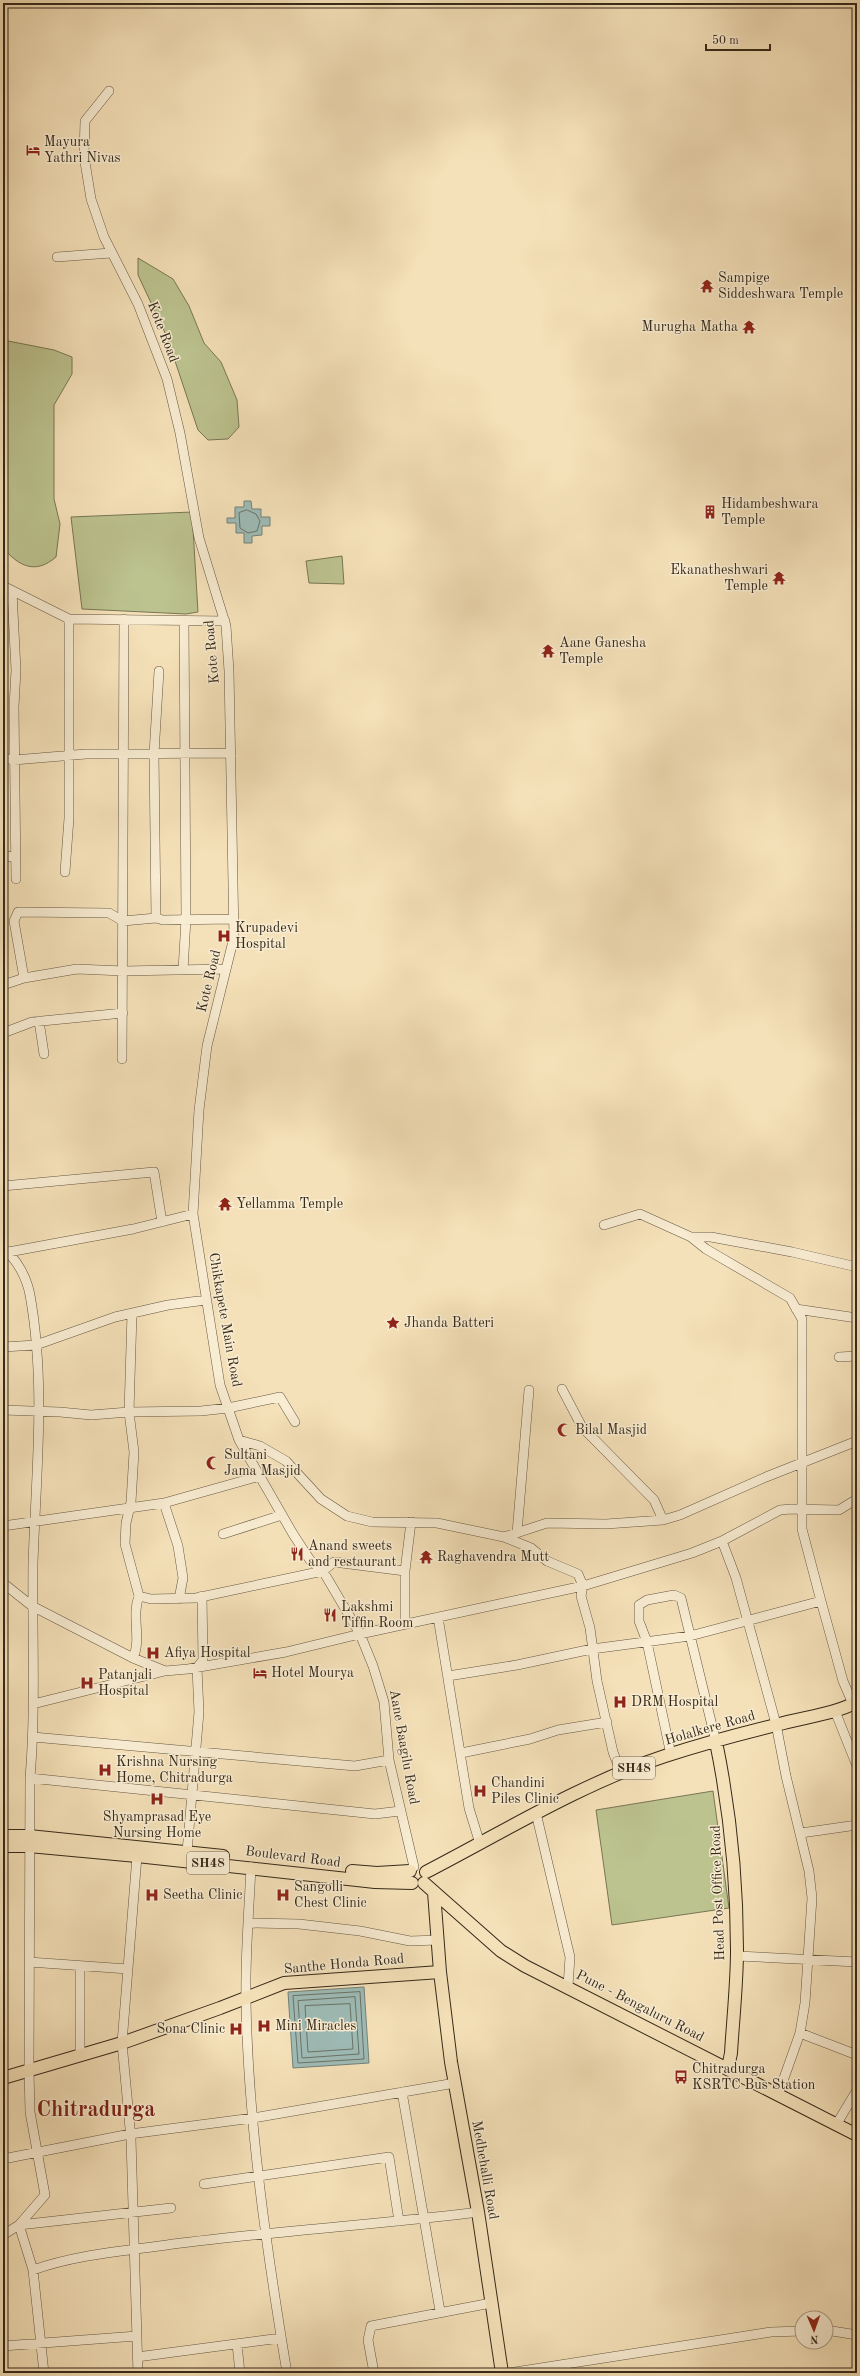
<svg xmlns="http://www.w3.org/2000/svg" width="860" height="2376" viewBox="0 0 860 2376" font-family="'Old Standard TT',serif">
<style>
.green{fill:#bcc38f;stroke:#797654}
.water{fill:#9ebcb7;stroke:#748178}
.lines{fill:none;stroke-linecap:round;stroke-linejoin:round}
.shore{stroke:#6a7268;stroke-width:1}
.minor-casing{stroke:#665741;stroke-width:10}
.major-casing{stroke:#362919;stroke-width:14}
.minor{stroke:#f8ecd2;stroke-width:9}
.major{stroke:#f5e1b9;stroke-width:12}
.labels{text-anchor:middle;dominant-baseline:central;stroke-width:3;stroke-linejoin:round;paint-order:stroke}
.shield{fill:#f8ecd2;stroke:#706450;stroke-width:1}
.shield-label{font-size:13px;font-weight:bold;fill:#362919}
.poi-label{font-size:14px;fill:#362919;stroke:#f8ecd2;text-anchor:start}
.street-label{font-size:14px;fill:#362919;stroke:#f8ecd2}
.town-label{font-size:22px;font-weight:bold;fill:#7a1f14;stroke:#f8ecd2}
</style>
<rect width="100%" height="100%" fill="#f5e1b9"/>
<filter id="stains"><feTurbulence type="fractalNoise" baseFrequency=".005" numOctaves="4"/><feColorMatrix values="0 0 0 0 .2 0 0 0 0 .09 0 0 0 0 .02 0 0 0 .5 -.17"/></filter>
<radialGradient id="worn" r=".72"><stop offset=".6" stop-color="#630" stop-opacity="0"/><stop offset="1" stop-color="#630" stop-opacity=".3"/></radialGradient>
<!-- green -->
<path class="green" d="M138,258L173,279L189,306L204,343L221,362L237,400L239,427L228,439L208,440L198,430L167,337L138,275Z
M3,340L54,350L72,357V374L54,405V499L60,524L56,557C35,575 19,566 3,548Z
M192,512L198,612L186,614L82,609L71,517Z
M342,556L344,584L309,583L306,561Z
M713,1791L729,1908L612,1925L596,1810Z"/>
<!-- water -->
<path class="water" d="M244,501H251L252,509H261V517H270V526H262V535L252,536V543H244V533H236V523H227V518H235V507H244Z
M364,1987L369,2063L293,2068L288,1992Z"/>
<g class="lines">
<!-- shore -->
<path class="shore" d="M247,510L256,514L260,521L257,531L248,533L240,528L239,513Z
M360,1992L364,2059L298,2063L293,1996Z
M355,1997L359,2054L302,2058L298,2001Z
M350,2004L353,2049L308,2052L305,2006Z"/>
<!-- minor casing -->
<g class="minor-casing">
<path id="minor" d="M109,91L85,121L84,156L91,199L104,237L138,304L167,379L180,433L199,538L226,626L229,671L234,937L207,1046L199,1110L193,1214L220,1385L239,1440L293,1534L310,1560L323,1571L360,1634L373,1666L384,1702L389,1760L414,1867
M57,257L111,253
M3,586L69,619L225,621
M12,592L16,670L14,707L16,879
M3,758L14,760L86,754L231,753
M3,856L16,857
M65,872L69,818V619
M156,918L154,754L159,671
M183,970L186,919L184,621
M24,978L14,921L18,912L109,913L123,921L156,918L163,920L234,919
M3,985L24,978L77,969L123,971L226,969
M39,1021L44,1054
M3,1033L32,1022L123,1013
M122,1059L124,619
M3,1186L154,1172L162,1222
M604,1225L640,1214L691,1237H711L792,1252L857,1267
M3,1249C17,1258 27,1279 30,1295C46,1384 36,1474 33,1563C32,1635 36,1707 30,1778L29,2070L30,2112L45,2195L19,2225L3,2235
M3,1253L133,1229L193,1214
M796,1309L857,1318
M132,1313L129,1412L201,1411L228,1408L280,1397L295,1422
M3,1347L36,1345L115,1317L168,1305L206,1300
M839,1357L857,1356
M562,1389L582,1427L654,1500L663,1520
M3,1410L60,1412L91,1415L129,1412L134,1452L131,1502L126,1523L125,1544L139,1596L151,1599L196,1598L323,1571L334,1562L405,1571
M239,1440L260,1446L286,1461L321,1499L347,1516L372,1522L437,1523L504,1537L531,1548L547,1561L578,1574L583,1586L581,1596L590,1628L597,1681L613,1752L621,1773
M164,1503L178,1546L183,1578L179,1599
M3,1526L164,1503L260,1476
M517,1533L529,1390
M223,1534L282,1515
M504,1537L547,1523L606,1524L663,1520L680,1515L766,1477L857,1441
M3,1583L32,1606L133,1658L165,1671L188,1669L286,1652L360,1634L583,1586L692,1553L722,1541
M821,1601L843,1681L853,1704
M438,1617L469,1808L480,1844
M405,1624V1571L411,1522
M133,1658C142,1639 131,1616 139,1596
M448,1676L517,1665L592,1649L690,1636L821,1601L802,1529V1319L790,1298L706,1249L691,1237
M33,1704L165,1671
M835,1711L857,1766
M33,1737L355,1766L389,1760
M461,1753L530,1739L558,1730L607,1722
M671,1755L647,1642L639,1621V1605L647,1600L674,1595L681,1598L716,1742
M30,1778L375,1814L400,1811
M536,1813L570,1957L568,1986
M801,1833L857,1825
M187,1852L199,1712L197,1668L203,1660L202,1596
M137,1856L122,2043L131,2139L138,2373
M251,1867C249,1911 245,1956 246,2000C248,2123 267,2252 287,2373
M248,1923L299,1924L360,1931L410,1941L438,1940
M737,1956L857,1962
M29,1962L128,1969
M800,2033L857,2055
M80,2055V1966
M402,2092L440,2311
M778,2095L800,2033L805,2003L812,1898L809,1871L786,1776L776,1724L736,1578L722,1541L780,1510L791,1509L839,1510L857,1499
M836,2125L857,2090
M3,2159L130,2134L253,2118L455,2083
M204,2184L389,2157L399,2221
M33,2270C78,2254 126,2251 173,2244C274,2231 376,2225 478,2212
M826,2330L857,2335
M237,2344L240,2373
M3,2346L137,2336
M137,2357L281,2338
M44,2373L33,2270L19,2225L171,2208
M374,2373L368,2340L371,2326L491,2303
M508,2373L771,2332L802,2331"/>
</g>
<!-- major casing -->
<g class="major-casing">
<path id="major" d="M716,1742C730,1810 737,1880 737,1950C737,1984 733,2019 731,2053L728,2068
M3,1836H29L223,1856
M3,1846H29L137,1856L375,1882L412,1883
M352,1871L377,1873L410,1871
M426,1872C505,1831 581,1784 665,1756C702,1744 739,1734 776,1725C803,1717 832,1715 857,1702
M424,1883L501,1951L525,1966L857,2135
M434,1892L440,1972L451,2062L478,2212L502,2373
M3,2078L122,2043L220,2008L284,1983L440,1972"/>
</g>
<!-- minor -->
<use href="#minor" class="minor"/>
<!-- major -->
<use href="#major" class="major"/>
</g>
<!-- icons -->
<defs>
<g id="hotel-bare" transform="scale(1.08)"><path d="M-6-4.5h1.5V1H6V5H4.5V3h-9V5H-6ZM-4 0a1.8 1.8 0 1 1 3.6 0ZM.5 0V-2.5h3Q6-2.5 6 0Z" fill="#8f2418" stroke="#f8ecd2" stroke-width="2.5" paint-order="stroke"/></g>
<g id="temple-bare" transform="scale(1.08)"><path d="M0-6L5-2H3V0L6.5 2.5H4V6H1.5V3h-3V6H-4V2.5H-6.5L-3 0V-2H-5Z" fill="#8f2418" stroke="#f8ecd2" stroke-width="2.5" paint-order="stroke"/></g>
<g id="building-bare" transform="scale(1.08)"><path d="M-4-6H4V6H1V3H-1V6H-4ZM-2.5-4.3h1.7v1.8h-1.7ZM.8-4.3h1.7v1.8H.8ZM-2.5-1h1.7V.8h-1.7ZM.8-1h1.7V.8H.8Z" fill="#8f2418" stroke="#f8ecd2" stroke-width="2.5" paint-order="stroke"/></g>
<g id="hospital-bare" transform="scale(1.08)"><path d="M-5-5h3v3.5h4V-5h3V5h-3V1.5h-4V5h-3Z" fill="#8f2418" stroke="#f8ecd2" stroke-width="2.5" paint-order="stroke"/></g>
<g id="sight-bare" transform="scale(1.08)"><path d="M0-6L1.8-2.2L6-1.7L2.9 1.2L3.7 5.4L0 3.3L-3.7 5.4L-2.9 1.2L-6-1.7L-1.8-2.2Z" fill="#8f2418" stroke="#f8ecd2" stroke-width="2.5" paint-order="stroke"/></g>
<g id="mosque-bare" transform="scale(1.08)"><path d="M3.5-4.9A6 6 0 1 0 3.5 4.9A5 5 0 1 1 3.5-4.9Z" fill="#8f2418" stroke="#f8ecd2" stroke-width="2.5" paint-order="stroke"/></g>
<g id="restaurant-bare" transform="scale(1.08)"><path d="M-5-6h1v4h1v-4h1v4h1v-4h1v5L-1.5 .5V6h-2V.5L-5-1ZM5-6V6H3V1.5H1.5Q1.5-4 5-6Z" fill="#8f2418" stroke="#f8ecd2" stroke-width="2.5" paint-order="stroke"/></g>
<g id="bus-bare" transform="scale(1.08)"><path d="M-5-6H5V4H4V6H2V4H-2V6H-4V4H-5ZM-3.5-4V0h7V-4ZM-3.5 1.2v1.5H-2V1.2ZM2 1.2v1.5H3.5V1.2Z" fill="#8f2418" stroke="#f8ecd2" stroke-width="2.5" paint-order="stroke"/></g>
</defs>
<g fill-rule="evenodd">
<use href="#hotel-bare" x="33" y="150"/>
<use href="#temple-bare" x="707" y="286"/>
<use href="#temple-bare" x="749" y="327"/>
<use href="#building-bare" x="710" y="512"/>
<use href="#temple-bare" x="779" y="578"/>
<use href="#temple-bare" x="548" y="651"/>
<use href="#hospital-bare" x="224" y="936"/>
<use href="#temple-bare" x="225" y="1204"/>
<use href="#sight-bare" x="393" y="1323"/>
<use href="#mosque-bare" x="564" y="1430"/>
<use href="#mosque-bare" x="213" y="1463"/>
<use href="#restaurant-bare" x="297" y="1554"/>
<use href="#temple-bare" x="426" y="1557"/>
<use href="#restaurant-bare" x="330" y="1615"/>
<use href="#hospital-bare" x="153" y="1653"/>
<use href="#hotel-bare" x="260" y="1673"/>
<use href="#hospital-bare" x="87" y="1683"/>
<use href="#hospital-bare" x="620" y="1702"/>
<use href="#hospital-bare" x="105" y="1770"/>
<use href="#hospital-bare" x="480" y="1791"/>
<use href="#hospital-bare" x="157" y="1799"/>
<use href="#hospital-bare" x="152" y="1895"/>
<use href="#hospital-bare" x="283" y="1895"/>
<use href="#hospital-bare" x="264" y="2026"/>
<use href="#hospital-bare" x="236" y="2029"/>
<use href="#bus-bare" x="681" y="2077"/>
</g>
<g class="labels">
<!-- shield labels -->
<g class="shield">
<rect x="613" y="1757" width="42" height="22" rx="3"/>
<rect x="187" y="1852" width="42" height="22" rx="3"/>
</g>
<g class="shield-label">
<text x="634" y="1768">SH48</text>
<text x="208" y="1863">SH48</text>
</g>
<!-- poi labels -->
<g class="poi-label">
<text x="44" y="142">Mayura<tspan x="44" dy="16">Yathri Nivas</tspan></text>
<text x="718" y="278">Sampige<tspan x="718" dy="16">Siddeshwara Temple</tspan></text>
<text x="738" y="327" text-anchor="end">Murugha Matha</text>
<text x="721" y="504">Hidambeshwara<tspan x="721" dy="16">Temple</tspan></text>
<text x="768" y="570" text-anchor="end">Ekanatheshwari<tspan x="768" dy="16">Temple</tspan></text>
<text x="559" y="643">Aane Ganesha<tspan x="559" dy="16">Temple</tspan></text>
<text x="235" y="928">Krupadevi<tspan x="235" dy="16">Hospital</tspan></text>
<text x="236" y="1204">Yellamma Temple</text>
<text x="404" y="1323">Jhanda Batteri</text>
<text x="575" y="1430">Bilal Masjid</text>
<text x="224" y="1455">Sultani<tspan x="224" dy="16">Jama Masjid</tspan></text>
<text x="308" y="1546">Anand sweets<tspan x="308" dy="16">and restaurant</tspan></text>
<text x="437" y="1557">Raghavendra Mutt</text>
<text x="341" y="1607">Lakshmi<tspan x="341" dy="16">Tiffin Room</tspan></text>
<text x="164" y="1653">Afiya Hospital</text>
<text x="271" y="1673">Hotel Mourya</text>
<text x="98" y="1675">Patanjali<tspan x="98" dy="16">Hospital</tspan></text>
<text x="631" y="1702">DRM Hospital</text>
<text x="116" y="1762">Krishna Nursing<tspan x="116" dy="16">Home, Chitradurga</tspan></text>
<text x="491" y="1783">Chandini<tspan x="491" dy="16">Piles Clinic</tspan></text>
<text x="157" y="1817" text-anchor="middle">Shyamprasad Eye<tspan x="157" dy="16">Nursing Home</tspan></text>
<text x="294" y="1887">Sangolli<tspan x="294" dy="16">Chest Clinic</tspan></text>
<text x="163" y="1895">Seetha Clinic</text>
<text x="275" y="2026">Mini Miracles</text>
<text x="225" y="2029" text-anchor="end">Sona Clinic</text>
<text x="692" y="2069">Chitradurga<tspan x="692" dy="16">KSRTC Bus Station</tspan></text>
</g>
<!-- street labels -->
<g class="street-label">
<text transform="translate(163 332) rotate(69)">Kote Road</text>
<text transform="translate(212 652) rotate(-95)">Kote Road</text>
<text transform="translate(209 981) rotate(-76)">Kote Road</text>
<text transform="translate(225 1320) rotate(80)">Chikkapete Main Road</text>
<text transform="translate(710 1728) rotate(-16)">Holalkere Road</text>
<text transform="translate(404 1747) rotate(80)">Aane Baagilu Road</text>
<text transform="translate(293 1857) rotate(7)">Boulevard Road</text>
<text transform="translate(718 1893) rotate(-92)">Head Post Office Road</text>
<text transform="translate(344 1964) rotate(-5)">Santhe Honda Road</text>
<text transform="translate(640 2006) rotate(27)">Pune - Bengaluru Road</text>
<text transform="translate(485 2170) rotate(80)">Medhehalli Road</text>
</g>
<!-- town labels -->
<g class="town-label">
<text x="96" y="2110">Chitradurga</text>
</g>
</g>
<!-- margin -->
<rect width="860" height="2376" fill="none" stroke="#f5e1b9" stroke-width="16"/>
<rect x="4" y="4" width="852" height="2368" fill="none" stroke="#362919" stroke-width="2"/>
<rect x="8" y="8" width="844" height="2360" fill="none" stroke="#362919"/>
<!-- north arrow -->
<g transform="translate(814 2330) rotate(178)"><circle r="19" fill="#f8ecd2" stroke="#aa9e88"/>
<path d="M0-3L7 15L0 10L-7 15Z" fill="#8f2418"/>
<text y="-6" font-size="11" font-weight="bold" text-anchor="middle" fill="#362919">N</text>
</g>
<!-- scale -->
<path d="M706 44v6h64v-6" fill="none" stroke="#362919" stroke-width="2"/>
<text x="712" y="44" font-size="12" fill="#362919" stroke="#f8ecd2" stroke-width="3" paint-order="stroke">50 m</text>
<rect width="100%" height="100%" filter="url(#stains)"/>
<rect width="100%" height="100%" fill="url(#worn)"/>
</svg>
